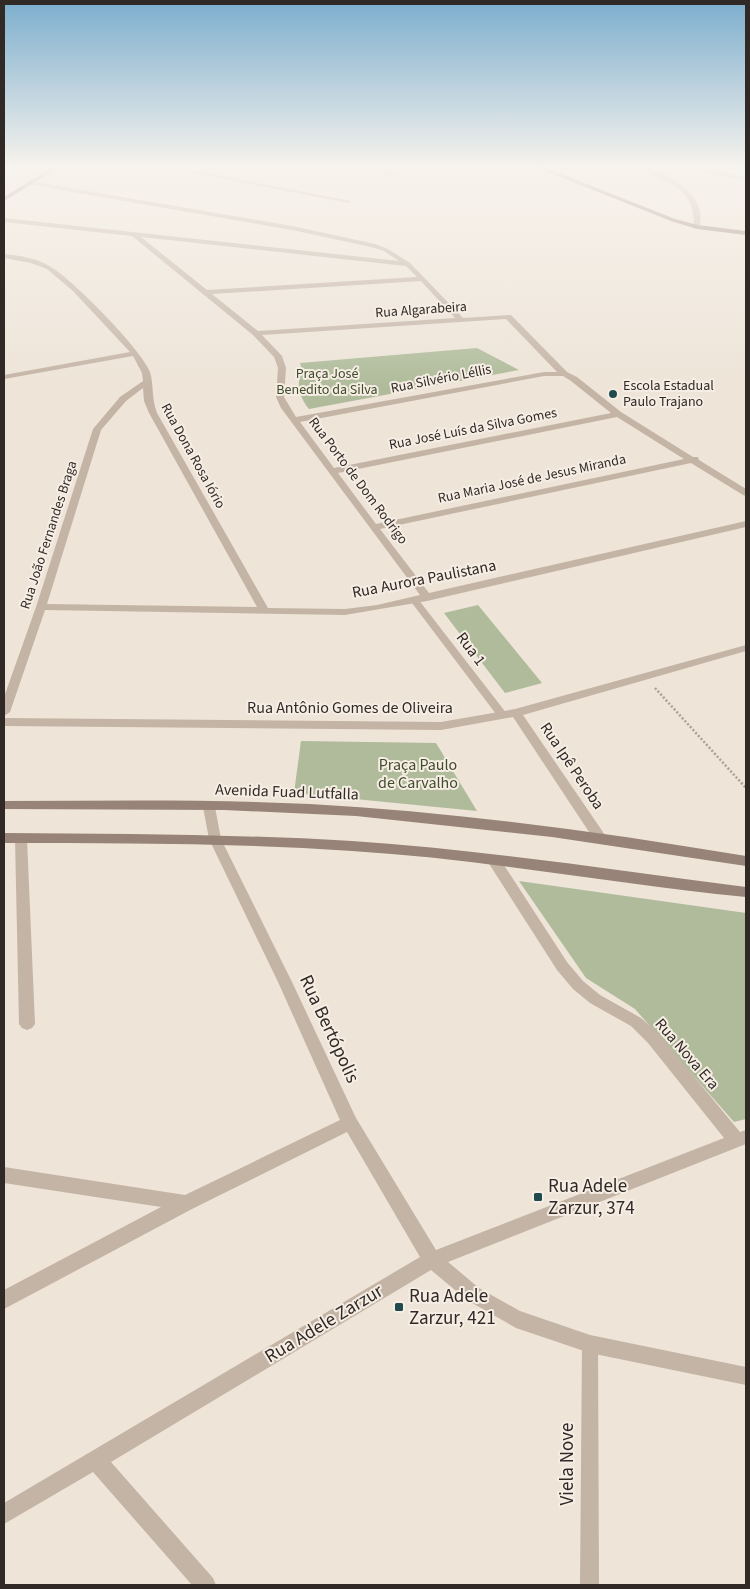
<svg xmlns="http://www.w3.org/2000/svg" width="750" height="1589" viewBox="0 0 750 1589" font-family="'Source Sans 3',sans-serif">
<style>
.green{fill:#afbb9a}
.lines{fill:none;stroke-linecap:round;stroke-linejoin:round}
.path{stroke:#b09e90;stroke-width:2.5;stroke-dasharray:2 2;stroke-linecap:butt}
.lane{fill:#c4b4a6;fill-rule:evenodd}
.street{fill:#c4b4a6;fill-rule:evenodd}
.secondary{fill:#978377;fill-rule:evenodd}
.poi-dot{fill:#204a4e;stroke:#f6eee4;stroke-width:2}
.labels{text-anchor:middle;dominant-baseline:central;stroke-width:4;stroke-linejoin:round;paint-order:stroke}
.far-street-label{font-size:14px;fill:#312926;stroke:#f6eee4}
.far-park-label{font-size:14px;fill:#404c2c;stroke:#f6eee4}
.far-poi-label{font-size:14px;fill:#312926;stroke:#f6eee4;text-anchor:start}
.street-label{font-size:16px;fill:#312926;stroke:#f6eee4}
.park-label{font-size:16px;fill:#404c2c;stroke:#f6eee4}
.near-street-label{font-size:19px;fill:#312926;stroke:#f6eee4}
.near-poi-label{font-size:19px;fill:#312926;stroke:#f6eee4;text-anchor:start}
</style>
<rect width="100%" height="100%" fill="#eee4d8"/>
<!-- green -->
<path class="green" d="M477,348L519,370L309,409C303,402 298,392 299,382C300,375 303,370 300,363Z
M478,605L542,683L505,693L444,613Z
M301,741L436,743L477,811L294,793Z
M519,881L746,913V1119L734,1122L635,1009L586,978Z"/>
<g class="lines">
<!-- path -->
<path class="path" d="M655,688L746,788"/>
<!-- lane -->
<path class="lane" d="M415,598L418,599L507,714L508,716L507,718H499L412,603V599Z
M590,1336L596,1338L598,1344L599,1585H580L582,1344L584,1338Z"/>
<!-- street -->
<path class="street" d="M152,165H165L351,201L348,203Z
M344,165H357L397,174L394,176Z
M636,165C645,165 651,169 659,172C682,183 707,199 699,228L694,227C695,183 665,185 636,165Z
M668,165H681L746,177V181Z
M28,181L292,226L375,244L388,249L410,263L463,318L511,315L567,372L577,377L621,412L693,457H698L699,460L746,489V496L743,495L691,463L380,529L429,593L746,521V527L427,601L345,615L45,610L10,712L4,716V697L36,607L93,429L120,397L143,381L142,373L133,356L4,379V375L130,352L73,291L47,269L31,263L4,258V254C20,256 38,258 51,267C73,280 142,350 150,372C154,385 151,397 157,413L268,608L345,609L377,605L420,595L281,408L276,397L278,368L274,357L253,335L132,236L4,222V218L399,261L384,251L371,247L292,230L26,184ZM141,237L406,266L417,277L207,290ZM421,281L455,318L258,331L212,294ZM506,319L557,372H544L296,417L284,397L286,368L282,356L262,335ZM544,376H563L571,381L611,413L334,468L300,422ZM143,388L144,401L149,413L257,607L47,604L101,430L126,401ZM617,417L684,459L376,524L338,473Z
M746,645V651L523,715L605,835L606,838L605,841H595L513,717L441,730L4,726V718L441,722L515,709Z
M209,803L213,804L215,807L221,839L292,982L356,1118L436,1250L724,1138L648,1043L631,1026L590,1003L573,989L557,970L486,859L488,856H498L567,962L583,981L600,995L641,1018L658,1033L740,1132L746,1130V1144L448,1262L479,1288L520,1311L590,1335L746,1367V1385L590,1353L516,1328L467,1300L431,1270L111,1462L213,1578L216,1585H192L93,1472L4,1524V1503L420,1257L347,1132L192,1209L4,1309V1290L161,1207L4,1183V1167L185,1195L340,1120L278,982L209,839L203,807L205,804Z
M21,834L26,836L27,839L35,1024L32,1028L27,1030L22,1028L19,1024L15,839L16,836Z"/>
<!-- secondary -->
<path class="secondary" d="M56,165H63L4,201V197Z
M530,165H539L675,219L698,225L746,231V235L697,229L671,221Z
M4,801C106,801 208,799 310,804C456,812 602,832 746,856V866L552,837L356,816L224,810L4,809Z
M4,833C120,834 236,834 352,841C484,850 615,870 746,887V897C615,884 484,859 352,851C236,843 120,843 4,843Z"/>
</g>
<!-- sky -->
<linearGradient id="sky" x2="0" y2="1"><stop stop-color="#7caece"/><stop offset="0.43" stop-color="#f7f3ed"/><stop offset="1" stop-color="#f7f3ed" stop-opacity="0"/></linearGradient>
<rect width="750" height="388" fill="url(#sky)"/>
<!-- markers -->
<g class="poi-dot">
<circle cx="613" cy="394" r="5"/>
<rect x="533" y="1192" width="10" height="10" rx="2.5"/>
<rect x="394" y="1302" width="10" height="10" rx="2.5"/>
</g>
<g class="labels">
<!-- far-street labels -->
<g class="far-street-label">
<text transform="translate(421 310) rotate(-4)">Rua Algarabeira</text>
<text transform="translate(441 379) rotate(-11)">Rua Silvério Léllis</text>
<text transform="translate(473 429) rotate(-11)">Rua José Luís da Silva Gomes</text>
<text transform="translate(193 456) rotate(61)">Rua Dona Rosa Iório</text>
<text transform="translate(532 479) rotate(-12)">Rua Maria José de Jesus Miranda</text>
<text transform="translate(358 481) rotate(53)">Rua Porto de Dom Rodrigo</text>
<text transform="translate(49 535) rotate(-72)">Rua João Fernandes Braga</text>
</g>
<!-- far-park labels -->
<g class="far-park-label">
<text x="327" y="374">Praça José<tspan x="327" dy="16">Benedito da Silva</tspan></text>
</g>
<!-- far-poi labels -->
<g class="far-poi-label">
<text x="623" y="386">Escola Estadual<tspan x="623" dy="16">Paulo Trajano</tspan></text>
</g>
<!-- street labels -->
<g class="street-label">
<text transform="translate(424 579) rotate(-11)">Rua Aurora Paulistana</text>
<text transform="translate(471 649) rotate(53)">Rua 1</text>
<text x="350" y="708">Rua Antônio Gomes de Oliveira</text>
<text transform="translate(572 766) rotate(56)">Rua Ipê Peroba</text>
<text transform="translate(287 792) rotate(2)">Avenida Fuad Lutfalla</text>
<text transform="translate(687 1054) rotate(49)">Rua Nova Era</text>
</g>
<!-- park labels -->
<g class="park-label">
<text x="418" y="765">Praça Paulo<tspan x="418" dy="18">de Carvalho</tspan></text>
</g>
<!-- near-street labels -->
<g class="near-street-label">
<text transform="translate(329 1029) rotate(65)">Rua Bertópolis</text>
<text transform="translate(324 1324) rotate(-31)">Rua Adele Zarzur</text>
<text transform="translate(567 1464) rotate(-90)">Viela Nove</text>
</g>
<!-- near-poi labels -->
<g class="near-poi-label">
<text x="548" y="1186">Rua Adele<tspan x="548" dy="22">Zarzur, 374</tspan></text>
<text x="409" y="1296">Rua Adele<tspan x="409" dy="22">Zarzur, 421</tspan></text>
</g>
</g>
<!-- border -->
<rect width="750" height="1589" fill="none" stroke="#312926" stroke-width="10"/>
</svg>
